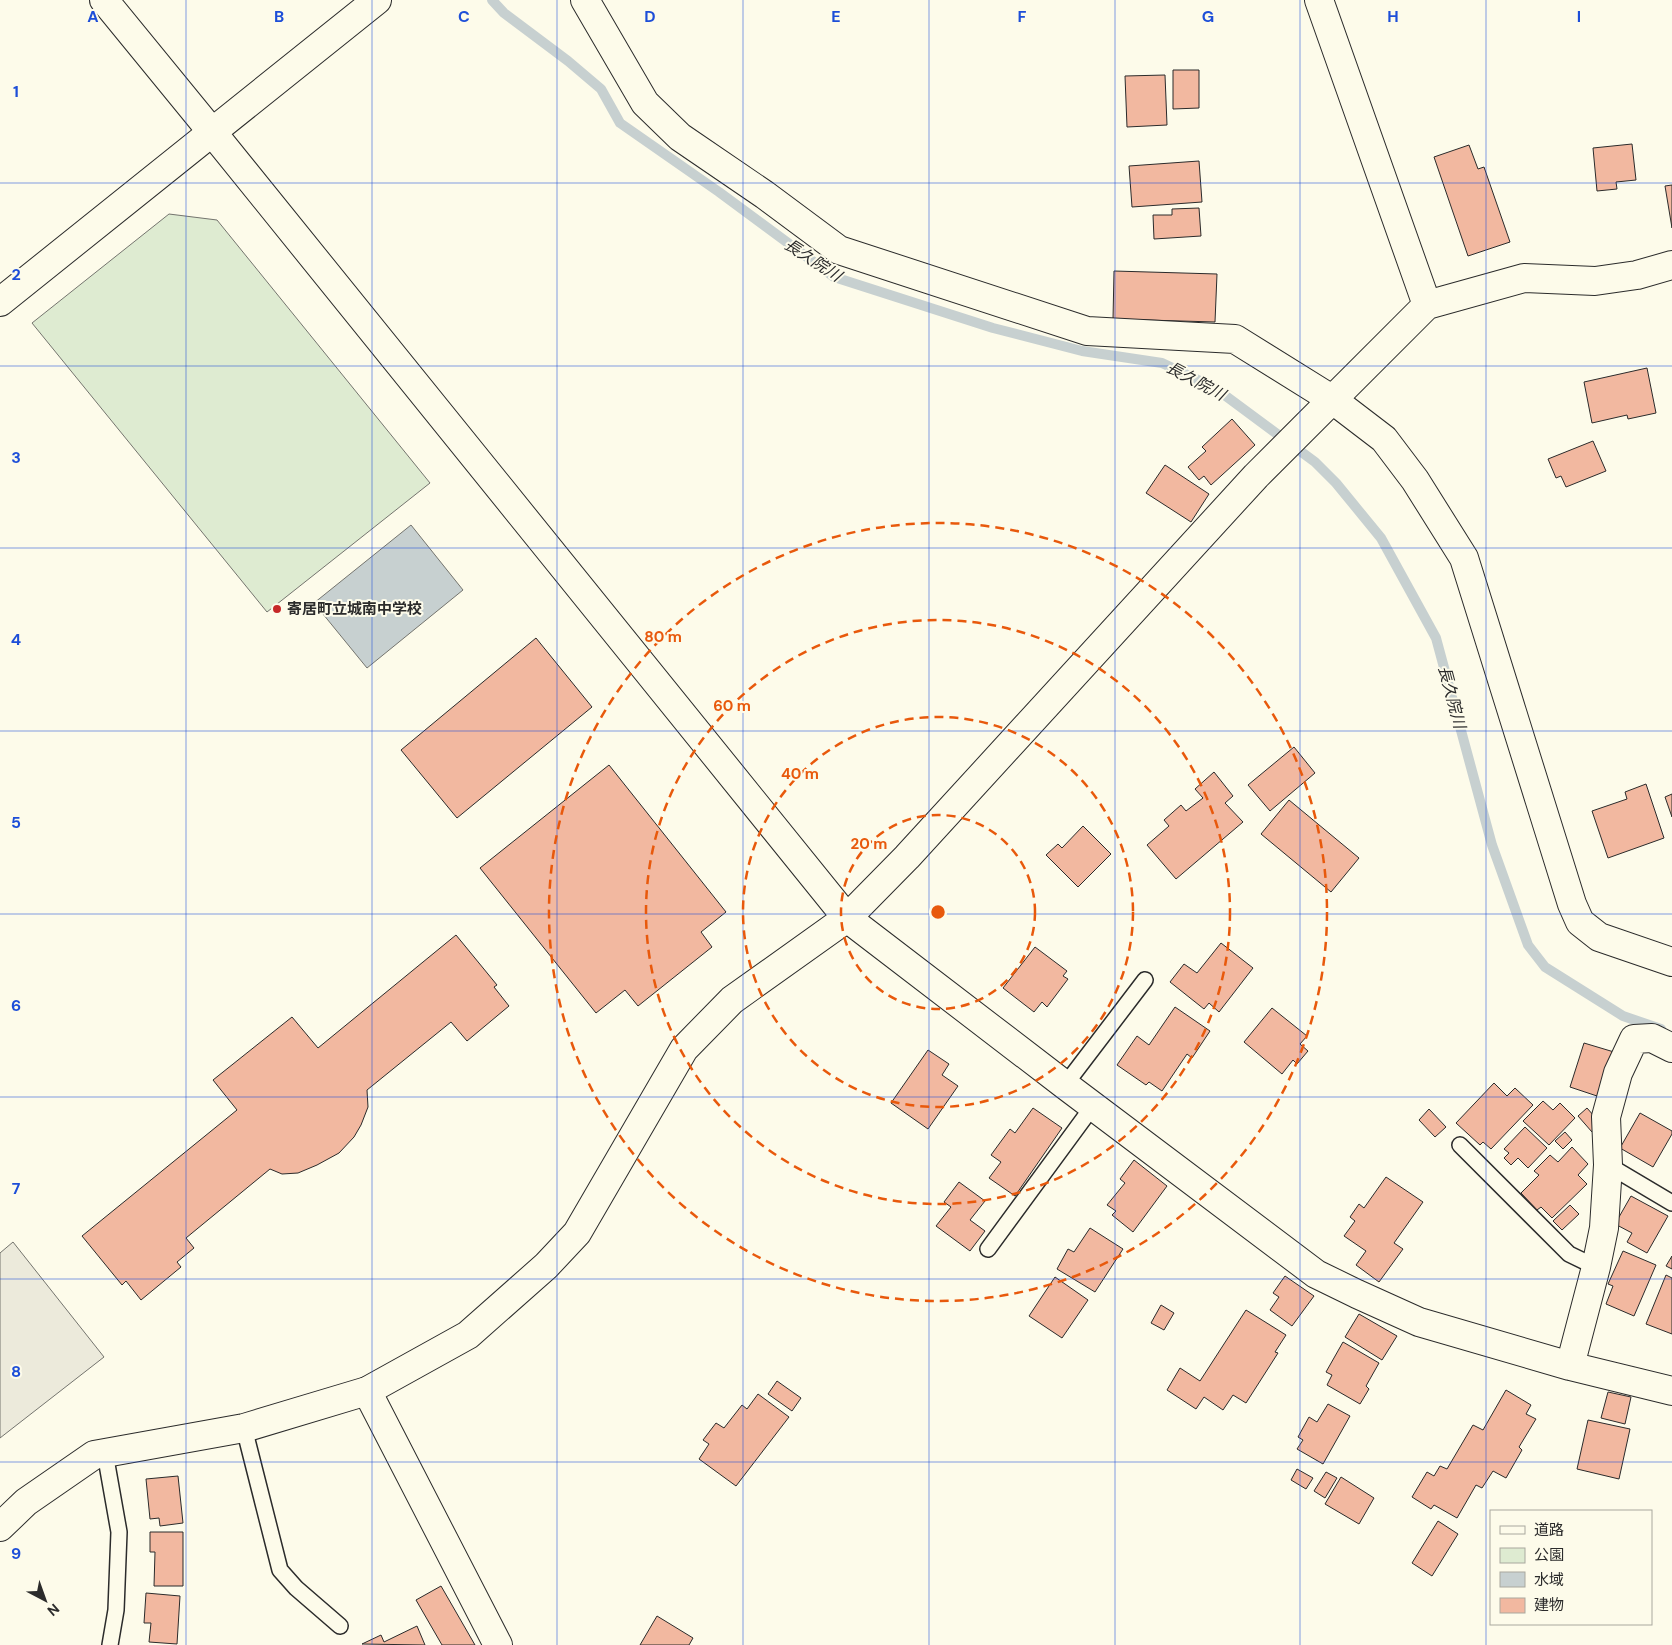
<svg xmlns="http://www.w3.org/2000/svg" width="1672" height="1645" viewBox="0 0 1672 1645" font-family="'DM Sans','Noto Sans JP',sans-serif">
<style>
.green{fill:#deebd1;stroke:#74746e}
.parking{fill:#eceadb;stroke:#74746e}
.water{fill:#c7d0d0;stroke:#74746e}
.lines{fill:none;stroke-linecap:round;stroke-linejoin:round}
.stream{stroke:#c7d0d0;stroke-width:10}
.building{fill:#f2b8a0;stroke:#2b2b2b}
.lane-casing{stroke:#2b2b2b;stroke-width:18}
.street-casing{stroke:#2b2b2b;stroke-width:30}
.secondary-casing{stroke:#2b2b2b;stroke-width:30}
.lane{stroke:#fdfbea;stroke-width:15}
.street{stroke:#fdfbea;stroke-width:28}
.secondary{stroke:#fdfbea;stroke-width:28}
.grid{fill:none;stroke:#1d4ed8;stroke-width:1;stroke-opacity:0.55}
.ring{fill:none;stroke:#e8590c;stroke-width:2.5;stroke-dasharray:9 6}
.poi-dot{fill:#c62828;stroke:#fdfbea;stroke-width:2}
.labels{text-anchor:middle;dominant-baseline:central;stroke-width:4;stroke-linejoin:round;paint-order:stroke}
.poi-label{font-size:15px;font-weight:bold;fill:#2b2b2b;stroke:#fdfbea;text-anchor:start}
.water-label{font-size:16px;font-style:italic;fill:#2b2b2b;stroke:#fdfbea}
.grid-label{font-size:16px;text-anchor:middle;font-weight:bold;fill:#1d4ed8;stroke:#fdfbea;stroke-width:4;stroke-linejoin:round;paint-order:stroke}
.centre{fill:#e8590c;stroke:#fdfbea;stroke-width:2.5}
.ring-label{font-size:15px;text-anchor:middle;font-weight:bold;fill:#e8590c;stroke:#fdfbea;stroke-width:4;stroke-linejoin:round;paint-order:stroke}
</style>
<rect width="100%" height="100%" fill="#fdfbea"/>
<!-- green -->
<path class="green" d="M169,214L217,220L430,483L267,612L32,323Z"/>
<!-- parking -->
<path class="parking" d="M13,1242L104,1357L0,1438V1253Z"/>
<!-- water -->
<path class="water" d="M411,525L463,590L367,668L314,603Z"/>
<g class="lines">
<!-- stream -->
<path class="stream" d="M492,0L504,13L568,61L601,89L620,123L719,192L834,277L993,328L1082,351L1162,363L1215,388L1315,462L1336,483L1381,538L1436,638L1492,845L1528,945L1545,967L1623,1016L1661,1029"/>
</g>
<!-- building -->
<path class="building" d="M1173,70H1199V108L1173,109Z
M1165,75L1167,125L1127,127L1125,76Z
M1632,144L1636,180L1616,182L1617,189L1597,191L1593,148Z
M1469,145L1478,169L1484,167L1510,242L1468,256L1434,157Z
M1199,161L1202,202L1132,207L1129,166Z
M1672,185V228L1665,186Z
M1199,208L1201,236L1154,239L1153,215H1172V209Z
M1114,271L1217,274L1215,322L1113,319Z
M1647,368L1656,413L1628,419L1627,415L1592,423L1584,382Z
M1232,419L1255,445L1211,485L1204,476L1199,480L1188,467L1206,451L1202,447Z
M1593,441L1606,471L1566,487L1561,476L1556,478L1548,459Z
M1165,465L1209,494L1191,522L1146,493Z
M536,638L592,707L457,818L401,750Z
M1294,747L1315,773L1270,811L1248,785Z
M609,765L726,912L701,932L712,947L638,1006L625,990L596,1013L480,868Z
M1214,772L1233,796L1225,803L1243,822L1176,879L1147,845L1169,826L1164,820L1181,805L1186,811L1203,798L1195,789Z
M1646,784L1664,838L1608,858L1592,811L1627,799L1625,792Z
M1672,794V817L1665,797Z
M1289,800L1359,858L1331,892L1261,834Z
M1083,826L1111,854L1078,887L1046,855L1058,844L1062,848Z
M456,935L497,985L494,987L509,1006L467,1041L451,1022L367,1090L368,1107L361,1125L354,1137L339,1153L317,1165L298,1173L282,1174L270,1169L186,1238L194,1248L177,1262L181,1267L141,1300L126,1281L122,1285L82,1236L237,1110L213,1080L292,1017L318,1048Z
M1221,943L1253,968L1219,1012L1209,1003L1204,1009L1170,982L1184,964L1197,973Z
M1035,947L1067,971L1063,976L1068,979L1047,1007L1042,1002L1034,1012L1003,988Z
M1175,1007L1210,1031L1192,1058L1187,1054L1162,1091L1149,1082L1146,1085L1117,1065L1137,1036L1149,1045Z
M1272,1008L1307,1036L1300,1044L1308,1051L1297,1064L1293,1060L1282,1074L1244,1042Z
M1584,1043L1614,1052L1600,1097L1570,1087Z
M928,1050L949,1064L942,1075L958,1086L928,1129L891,1103Z
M1494,1083L1507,1096L1515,1088L1533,1105L1491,1149L1483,1142L1480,1145L1456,1123Z
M1543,1101L1553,1110L1560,1103L1575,1118L1549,1145L1523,1121Z
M1033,1108L1062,1128L1015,1196L989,1178L1001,1162L991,1155L1010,1129L1015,1133Z
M1587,1108L1601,1124L1592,1132L1578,1116Z
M1429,1109L1446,1127L1435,1137L1419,1120Z
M1640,1113L1672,1131V1134L1653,1167L1620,1148Z
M1525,1127L1547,1148L1528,1168L1518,1158L1511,1165L1504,1158L1509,1153L1504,1149Z
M1565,1132L1572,1140L1563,1149L1555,1141Z
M1572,1147L1588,1164L1578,1175L1587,1184L1552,1218L1541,1207L1537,1210L1521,1193L1539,1175L1534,1171L1550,1155L1558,1162Z
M1134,1160L1167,1186L1133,1232L1112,1215L1116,1211L1107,1205L1125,1183L1120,1179Z
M1386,1177L1423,1202L1394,1243L1403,1249L1379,1282L1356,1265L1366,1251L1344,1236L1355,1221L1350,1217L1359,1204L1364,1208Z
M959,1182L985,1201L970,1220L985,1231L970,1251L936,1226L951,1207L944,1202Z
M1631,1196L1668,1216L1647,1253L1627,1242L1632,1233L1615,1224Z
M1570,1205L1579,1214L1562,1230L1553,1221Z
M1090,1228L1123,1249L1095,1292L1057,1269L1068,1249L1074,1252Z
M1623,1251L1656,1265L1634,1316L1606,1304L1613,1286L1608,1284Z
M1672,1256V1269L1666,1266Z
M1666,1275L1672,1278V1334L1646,1324Z
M1285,1276L1314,1296L1292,1326L1270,1310L1279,1297L1273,1293Z
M1055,1277L1088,1300L1062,1338L1029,1316Z
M1161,1305L1174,1313L1164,1330L1151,1323Z
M1246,1310L1286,1335L1275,1352L1278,1353L1246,1403L1233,1395L1223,1410L1204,1397L1196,1409L1167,1390L1180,1368L1200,1381Z
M1359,1314L1397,1336L1382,1360L1345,1337Z
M1343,1342L1379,1363L1366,1386L1369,1389L1360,1404L1327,1385L1332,1375L1326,1372Z
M777,1381L801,1398L792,1411L768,1394Z
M1506,1390L1531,1405L1526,1414L1536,1419L1519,1447L1522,1450L1506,1478L1493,1471L1482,1488L1476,1485L1457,1518L1434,1505L1431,1509L1412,1497L1427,1472L1434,1476L1440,1466L1447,1469L1473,1425L1483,1430Z
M1608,1392L1631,1397L1625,1424L1601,1418Z
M758,1394L789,1417L736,1486L699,1459L709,1444L703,1440L716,1423L724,1428L742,1405L747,1409Z
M1328,1404L1350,1416L1323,1464L1297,1449L1303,1440L1298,1437L1309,1417L1317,1422Z
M1588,1420L1630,1429L1619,1479L1577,1469Z
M1297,1469L1313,1478L1306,1489L1291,1480Z
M1326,1472L1337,1478L1325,1498L1314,1491Z
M178,1476L183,1523L160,1526L159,1518L150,1519L146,1479Z
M1341,1477L1374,1498L1359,1524L1325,1504Z
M1438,1521L1458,1534L1432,1576L1412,1563Z
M150,1532H183V1586H154L155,1552H150Z
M441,1586L475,1645H442L416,1600Z
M146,1593L180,1596L177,1644L149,1642L151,1623H144Z
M657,1616L693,1638L689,1645H640Z
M417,1626L425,1645L362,1644L381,1635L384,1642Z"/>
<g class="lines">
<!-- lane casing -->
<g class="lane-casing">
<path id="lane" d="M1065,1085L1145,980
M1460,1145L1569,1254L1596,1267
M1608,1165L1672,1203
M988,1249L1093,1106
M244,1428L280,1570L296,1588L340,1626
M105,1453L119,1532L116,1610L110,1645"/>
</g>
<!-- street casing -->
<g class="street-casing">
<path id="street" d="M104,0L212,132
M585,0L645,103L680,137L765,195L839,250L1087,331L1235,339L1333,400L1384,439L1415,480L1464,558L1572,904L1580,922L1599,937L1672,962
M1319,0L1427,305
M1672,265L1637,275L1595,281L1524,278L1427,305L1256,476L907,857L847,918L1065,1085L1316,1274L1357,1294L1419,1322L1570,1366L1672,1391
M1570,1366L1596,1267L1604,1228L1608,1165L1606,1117L1618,1073L1634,1039L1652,1038L1672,1048
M367,1391L498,1645"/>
</g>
<!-- secondary casing -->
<g class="secondary-casing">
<path id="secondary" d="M0,302L377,0
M0,1527L26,1502L94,1455L244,1428L367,1391L468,1335L546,1266L577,1233L684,1049L732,1000L847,918L212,132"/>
</g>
<!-- lane -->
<use href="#lane" class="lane"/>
<!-- street -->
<use href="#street" class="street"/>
<!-- secondary -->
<use href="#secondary" class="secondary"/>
</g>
<!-- grid -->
<path class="grid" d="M186,0V1645M372,0V1645M557,0V1645M743,0V1645M929,0V1645M1115,0V1645M1300,0V1645M1486,0V1645M0,183H1672M0,366H1672M0,548H1672M0,731H1672M0,914H1672M0,1097H1672M0,1279H1672M0,1462H1672"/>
<!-- distance rings -->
<g class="ring">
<circle cx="938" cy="912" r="97"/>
<circle cx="938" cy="912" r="195"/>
<circle cx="938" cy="912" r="292"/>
<circle cx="938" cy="912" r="389"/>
</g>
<!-- markers -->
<circle class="poi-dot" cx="277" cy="609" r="5"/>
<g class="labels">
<!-- poi labels -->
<g class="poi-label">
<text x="287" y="609">寄居町立城南中学校</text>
</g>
<!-- water labels -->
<g class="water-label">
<text transform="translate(813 260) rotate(33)">長久院川</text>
<text transform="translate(1196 381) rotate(28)">長久院川</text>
<text transform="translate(1452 697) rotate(75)">長久院川</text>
</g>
</g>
<g class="grid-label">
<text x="93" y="22">A</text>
<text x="279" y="22">B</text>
<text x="464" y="22">C</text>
<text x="650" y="22">D</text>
<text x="836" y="22">E</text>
<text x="1022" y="22">F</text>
<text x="1208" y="22">G</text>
<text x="1393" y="22">H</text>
<text x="1579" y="22">I</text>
<text x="16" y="97">1</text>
<text x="16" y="280">2</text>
<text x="16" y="463">3</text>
<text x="16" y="645">4</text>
<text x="16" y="828">5</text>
<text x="16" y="1011">6</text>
<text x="16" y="1194">7</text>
<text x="16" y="1377">8</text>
<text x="16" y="1559">9</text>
</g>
<circle cx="938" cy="912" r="8" class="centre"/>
<g class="ring-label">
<text x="663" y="642">80 m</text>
<text x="732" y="711">60 m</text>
<text x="800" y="779">40 m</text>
<text x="869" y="849">20 m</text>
</g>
<!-- legend -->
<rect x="1490" y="1510" width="162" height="115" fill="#fdfbea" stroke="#a9a89e"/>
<rect x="1500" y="1526" width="25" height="8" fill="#fdfbea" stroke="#a9a89e"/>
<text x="1534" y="1535" font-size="15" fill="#2b2b2b">道路</text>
<rect x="1500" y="1548" width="25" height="15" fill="#deebd1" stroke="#a9a89e"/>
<text x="1534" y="1560" font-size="15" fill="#2b2b2b">公園</text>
<rect x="1500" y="1572" width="25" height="15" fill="#c7d0d0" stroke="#a9a89e"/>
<text x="1534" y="1585" font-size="15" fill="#2b2b2b">水域</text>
<rect x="1500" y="1598" width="25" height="15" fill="#f2b8a0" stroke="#a9a89e"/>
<text x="1534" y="1610" font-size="15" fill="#2b2b2b">建物</text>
<!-- north arrow -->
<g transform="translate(45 1600) rotate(139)" stroke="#fdfbea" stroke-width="4" paint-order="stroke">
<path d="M0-4L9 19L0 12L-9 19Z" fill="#2b2b2b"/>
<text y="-8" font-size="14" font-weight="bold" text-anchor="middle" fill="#2b2b2b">N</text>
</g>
</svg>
